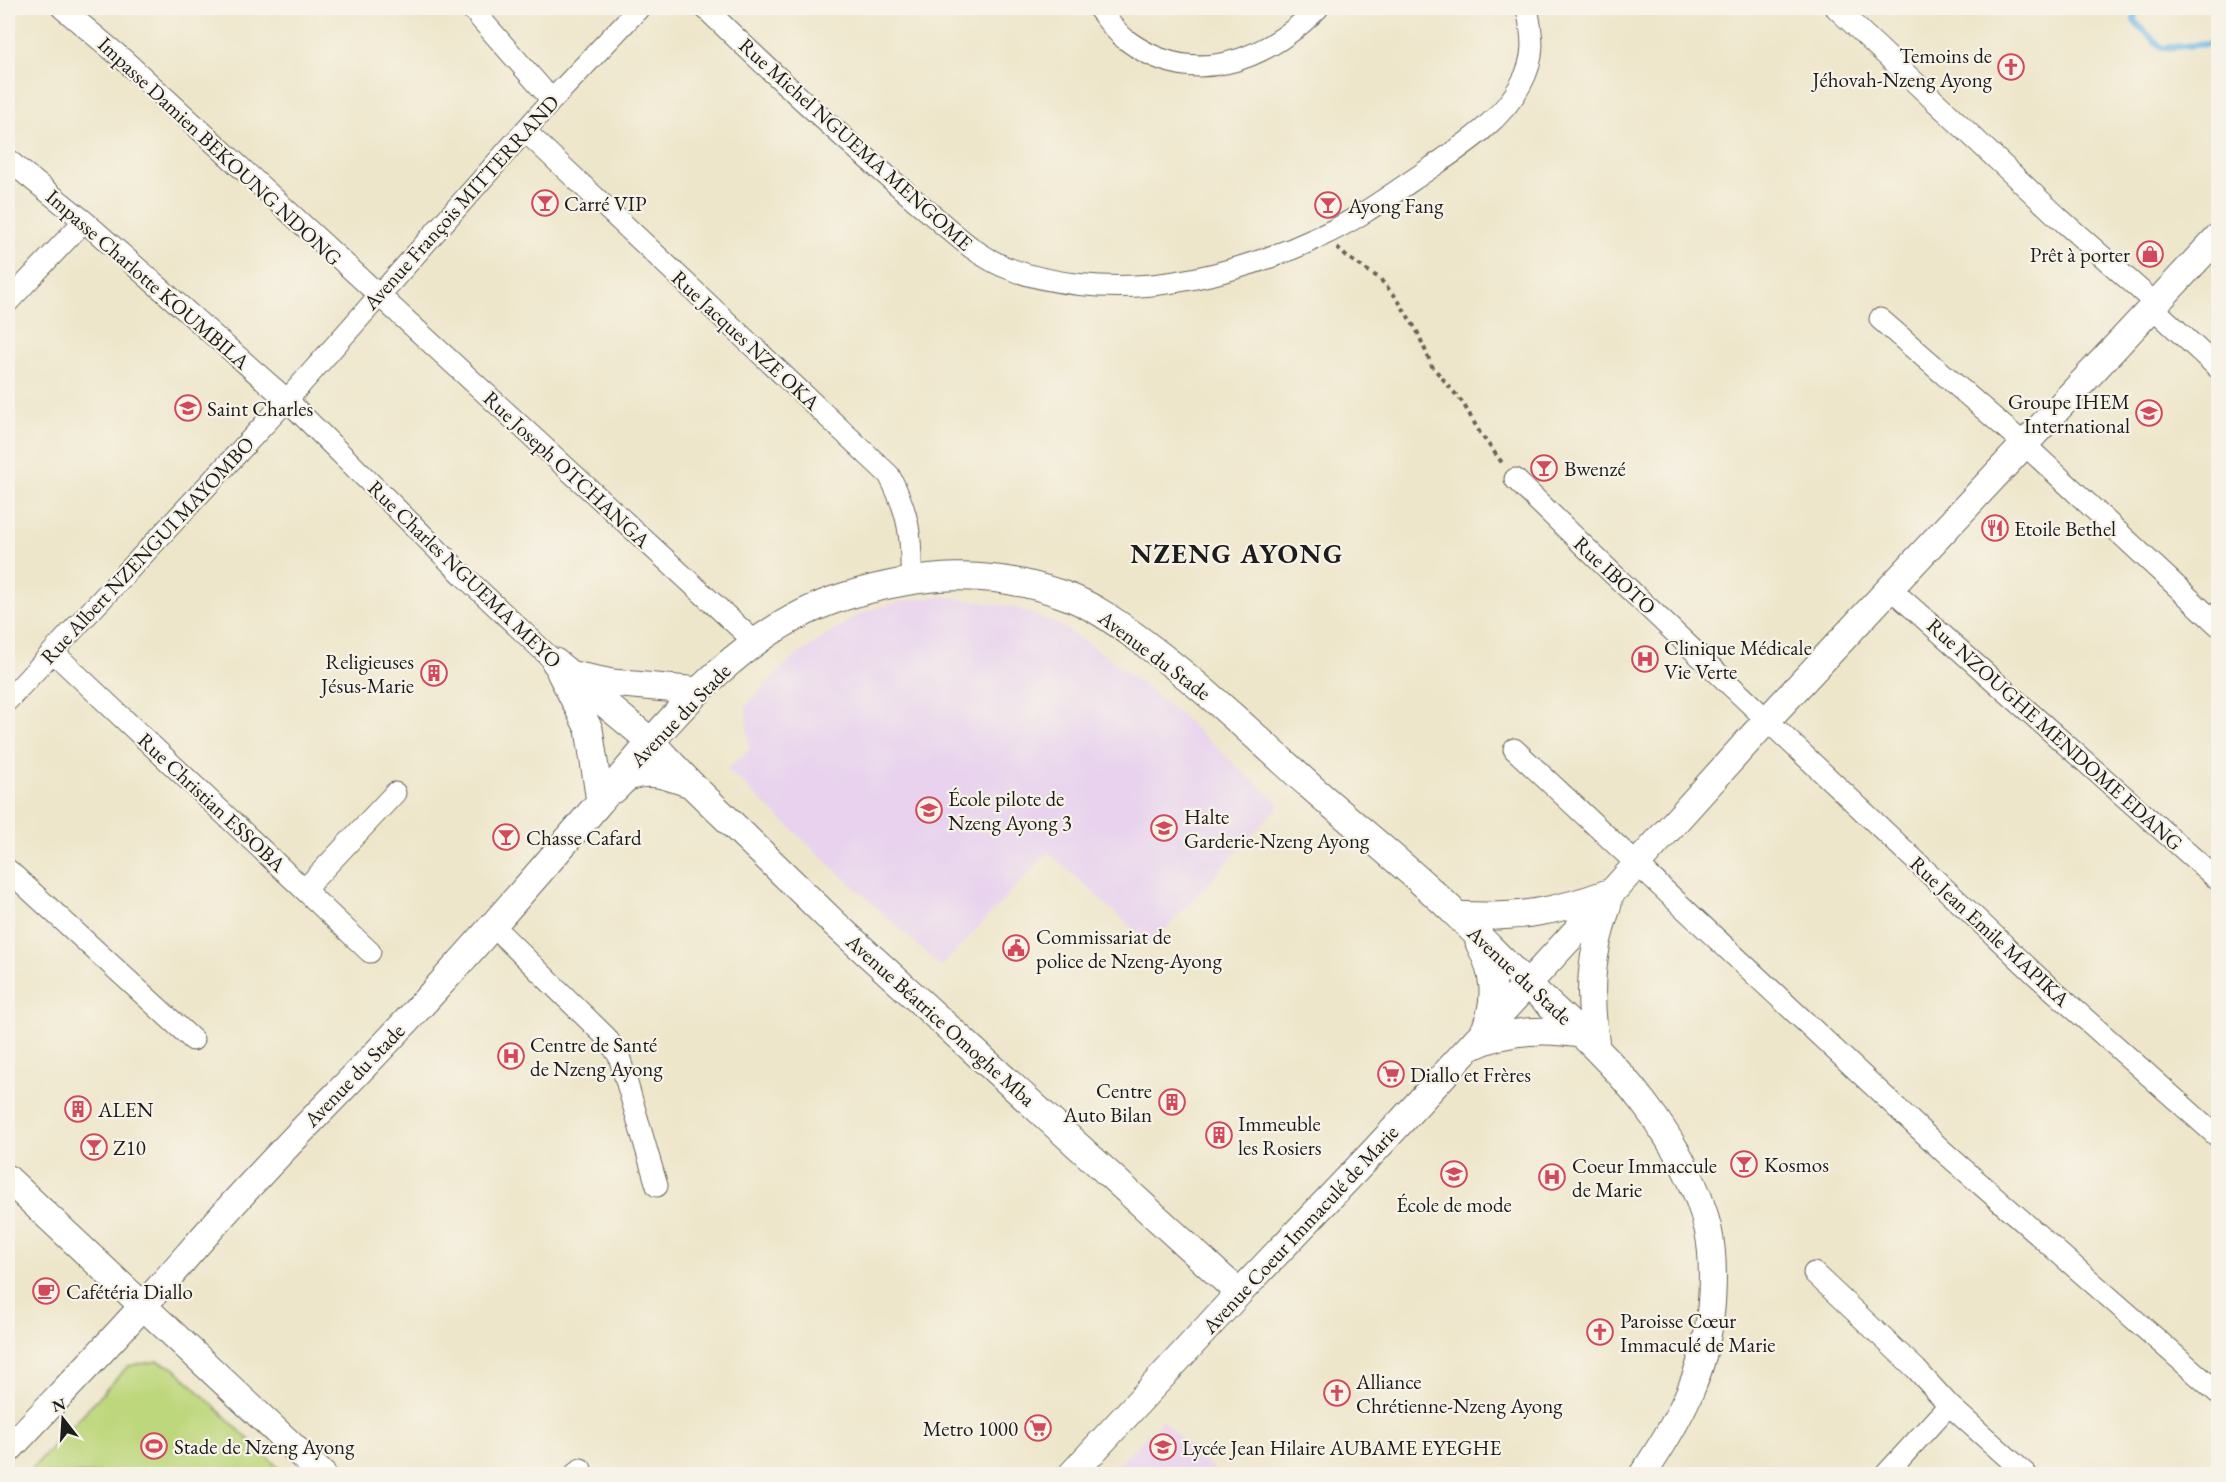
<svg xmlns="http://www.w3.org/2000/svg" width="2226" height="1482" viewBox="0 0 2226 1482" font-family="'EB Garamond',serif">
<style>
.built{fill:#e8d2ee}
.green{fill:#bdd77c;stroke:#6c7a4c;stroke-width:1.5}
.lines{fill:none;stroke-linecap:round;stroke-linejoin:round}
.stream{stroke:#70b7e7;stroke-width:6}
.minor-casing{stroke:#666359;stroke-width:23}
.major-casing{stroke:#666359;stroke-width:29}
.path{stroke:#666359;stroke-width:4;stroke-dasharray:4.5 4.5;stroke-linecap:butt}
.minor{stroke:#fff;stroke-width:21}
.major{stroke:#fff;stroke-width:27}
.labels{text-anchor:middle;dominant-baseline:central;stroke-width:4.5;stroke-linejoin:round;paint-order:stroke}
.poi-label{font-size:21px;fill:#1c1c1c;stroke:#f7f3e8;text-anchor:start}
.street-label{font-size:21px;fill:#1c1c1c;stroke:#f7f3e8}
.district-label{font-size:27px;font-weight:bold;letter-spacing:1.5px;fill:#1c1c1c;stroke:#f7f3e8}
</style>
<rect width="100%" height="100%" fill="#f7f3e8"/>
<filter id="ink" filterUnits="userSpaceOnUse"><feTurbulence type="fractalNoise" baseFrequency=".0167" numOctaves="2"/><feDisplacementMap in="SourceGraphic" scale="12" xChannelSelector="R" yChannelSelector="G"/><feConvolveMatrix kernelMatrix="1 2 1 2 8 2 1 2 1" color-interpolation-filters="sRGB"/></filter>
<filter id="wash" filterUnits="userSpaceOnUse"><feTurbulence type="fractalNoise" baseFrequency=".008" numOctaves="4" result="noise"/><feDisplacementMap in="SourceGraphic" scale="24" xChannelSelector="R" yChannelSelector="G"/><feGaussianBlur stdDeviation="1.35" result="paint"/><feColorMatrix in="noise" values="0 0 0 0 0 0 0 0 0 0 0 0 0 0 0 0 0 1.4 0 .05"/><feComposite in="paint" operator="in"/></filter>
<g filter="url(#wash)">
<rect width="100%" height="100%" fill="#eee6ca"/>
<!-- built -->
<path class="built" d="M942,596L1014,607L1059,625L1104,654L1177,712L1280,805L1151,945L1048,852L941,967L727,769L749,749L746,706L789,661L854,617L873,609L903,601Z
M1162,1420L1219,1474H1109Z"/>
<!-- green -->
<path class="green" d="M158,1361L174,1368L285,1474H27L128,1366Z"/>
<g class="lines">
<!-- stream -->
<path class="stream" d="M2136,8L2134,21L2162,48L2218,43"/>
</g>
</g>
<g filter="url(#ink)">
<g class="lines">
<!-- minor casing -->
<g class="minor-casing">
<path id="minor" d="M62,8L124,60L212,141L755,642
M471,8L552,100
M705,8C773,74 844,139 916,201C945,225 974,256 1010,269C1053,285 1106,289 1152,285C1208,279 1268,261 1319,237C1359,219 1396,191 1432,167C1464,145 1502,120 1521,84C1536,57 1533,37 1527,8
M1098,8C1106,18 1115,31 1125,39C1192,90 1264,62 1318,8
M1836,8L2058,217L2156,304
M525,131L889,475C909,513 912,537 911,579
M8,160L84,221L287,400L464,576L555,662
M8,302L84,221
M2152,307L2218,368
M1880,319L2024,444L2218,625
M1515,479L1612,573L2037,976L2218,1137
M1891,589L2218,880
M53,652L370,952
M8,700L287,400L552,100L639,8
M1514,749L1944,1152L2218,1393
M8,870L193,1040
M305,889L395,793
M492,925L606,1037L619,1056L657,1186
M1814,1273L1916,1369L1949,1405L2026,1474
M575,1474L581,1469
M1886,1474L1949,1405"/>
</g>
<!-- major casing -->
<g class="major-casing">
<path id="major" d="M555,662L650,741L691,784L834,923L1239,1293
M560,672L589,729L600,801
M573,675L612,683L699,691
M615,789C619,785 624,779 629,777C649,768 671,777 690,784
M1457,915C1513,919 1556,912 1608,893
M1479,943C1494,971 1498,997 1486,1027
M1470,1047C1505,1030 1546,1028 1584,1035
M1596,1047C1588,992 1590,956 1608,904
M8,1179L322,1474
M8,1450C52,1403 98,1356 142,1307C180,1265 216,1221 255,1180C314,1116 377,1055 435,990C491,929 545,866 599,803C668,722 740,628 846,596C922,573 989,568 1064,595C1093,605 1118,624 1143,642C1202,686 1256,737 1311,787C1360,830 1412,871 1459,917C1481,938 1502,960 1524,981C1566,1020 1608,1056 1643,1102C1672,1140 1697,1182 1708,1229C1713,1251 1713,1272 1712,1294C1709,1366 1682,1416 1643,1474
M1072,1474L1239,1293L1376,1149L1612,892L1767,720L2218,237"/>
</g>
<!-- path -->
<path class="path" d="M1337,248L1347,257L1379,278L1396,297L1417,331L1432,366L1463,403L1480,433L1503,464"/>
<!-- minor -->
<use href="#minor" class="minor"/>
<!-- major -->
<use href="#major" class="major"/>
</g>
</g>
<!-- icons -->
<defs>
<g id="church-ring" transform="scale(1.35)"><circle r="9.5" fill="#f7f3e8" stroke="#d1495b" stroke-width="1.5"/><path d="M-1.2-6h2.4v3.5h3.3v2.4h-3.3V6h-2.4V-.1h-3.3v-2.4h3.3Z" fill="#d1495b"/></g>
<g id="bar-ring" transform="scale(1.35)"><circle r="9.5" fill="#f7f3e8" stroke="#d1495b" stroke-width="1.5"/><path d="M-6-5H6L.8 .8V4.5H3.5V6h-7V4.5H-.8V.8Z" fill="#d1495b"/></g>
<g id="shop-ring" transform="scale(1.35)"><circle r="9.5" fill="#f7f3e8" stroke="#d1495b" stroke-width="1.5"/><path d="M-5-2.5h2.3a2.7 3.5 0 0 1 5.4 0H5L5.5 6h-11ZM-1.5-2.5h3a1.5 2.3 0 0 0-3 0Z" fill="#d1495b"/></g>
<g id="school-ring" transform="scale(1.35)"><circle r="9.5" fill="#f7f3e8" stroke="#d1495b" stroke-width="1.5"/><path d="M0-5L7-2L0 1L-7-2ZM-4 1L0 2.5L4 1V4Q0 6-4 4Z" fill="#d1495b"/></g>
<g id="university-ring" transform="scale(1.35)"><circle r="9.5" fill="#f7f3e8" stroke="#d1495b" stroke-width="1.5"/><path d="M0-5L7-2L0 1L-7-2ZM-4 1L0 2.5L4 1V4Q0 6-4 4Z" fill="#d1495b"/></g>
<g id="restaurant-ring" transform="scale(1.35)"><circle r="9.5" fill="#f7f3e8" stroke="#d1495b" stroke-width="1.5"/><path d="M-5-6h1v4h1v-4h1v4h1v-4h1v5L-1.5 .5V6h-2V.5L-5-1ZM5-6V6H3V1.5H1.5Q1.5-4 5-6Z" fill="#d1495b"/></g>
<g id="hospital-ring" transform="scale(1.35)"><circle r="9.5" fill="#f7f3e8" stroke="#d1495b" stroke-width="1.5"/><path d="M-5-5h3v3.5h4V-5h3V5h-3V1.5h-4V5h-3Z" fill="#d1495b"/></g>
<g id="building-ring" transform="scale(1.35)"><circle r="9.5" fill="#f7f3e8" stroke="#d1495b" stroke-width="1.5"/><path d="M-4-6H4V6H1V3H-1V6H-4ZM-2.5-4.3h1.7v1.8h-1.7ZM.8-4.3h1.7v1.8H.8ZM-2.5-1h1.7V.8h-1.7ZM.8-1h1.7V.8H.8Z" fill="#d1495b"/></g>
<g id="civic-ring" transform="scale(1.35)"><circle r="9.5" fill="#f7f3e8" stroke="#d1495b" stroke-width="1.5"/><path d="M-.6-6.5H3V-4.5H.6V-3L4-1V1h2V6H-6V1h2V-1L-.6-3ZM-1.2 2.5V6h2.4V2.5Z" fill="#d1495b"/></g>
<g id="supermarket-ring" transform="scale(1.35)"><circle r="9.5" fill="#f7f3e8" stroke="#d1495b" stroke-width="1.5"/><path d="M-6-5.5h2.5l.6 2H6L4.5 2H-2.5L-4.4-4H-6ZM-1.5 3.2a1.3 1.3 0 1 0 .1 0ZM3 3.2a1.3 1.3 0 1 0 .1 0Z" fill="#d1495b"/></g>
<g id="cafe-ring" transform="scale(1.35)"><circle r="9.5" fill="#f7f3e8" stroke="#d1495b" stroke-width="1.5"/><path d="M-5.5-4.5H6V0H3Q3 3.5 0 3.5H-2.5Q-5.5 3.5-5.5 0ZM3-3.2v2h1.7v-2ZM-6 4.5H4V6H-6Z" fill="#d1495b"/></g>
<g id="stadium-ring" transform="scale(1.35)"><circle r="9.5" fill="#f7f3e8" stroke="#d1495b" stroke-width="1.5"/><path d="M0-5a6.5 5 0 1 0 0 10a6.5 5 0 1 0 0-10ZM-3.5-1.8h7v3.6h-7Z" fill="#d1495b"/></g>
</defs>
<g fill-rule="evenodd">
<use href="#church-ring" x="2011" y="67"/>
<use href="#bar-ring" x="545" y="203"/>
<use href="#bar-ring" x="1328" y="205"/>
<use href="#shop-ring" x="2150" y="254"/>
<use href="#school-ring" x="188" y="408"/>
<use href="#university-ring" x="2149" y="413"/>
<use href="#bar-ring" x="1544" y="468"/>
<use href="#restaurant-ring" x="1995" y="528"/>
<use href="#hospital-ring" x="1645" y="659"/>
<use href="#building-ring" x="434" y="673"/>
<use href="#school-ring" x="929" y="810"/>
<use href="#school-ring" x="1164" y="828"/>
<use href="#bar-ring" x="506" y="837"/>
<use href="#civic-ring" x="1016" y="948"/>
<use href="#hospital-ring" x="511" y="1056"/>
<use href="#supermarket-ring" x="1391" y="1074"/>
<use href="#building-ring" x="1172" y="1102"/>
<use href="#building-ring" x="78" y="1109"/>
<use href="#building-ring" x="1219" y="1135"/>
<use href="#bar-ring" x="94" y="1147"/>
<use href="#bar-ring" x="1744" y="1164"/>
<use href="#school-ring" x="1454" y="1174"/>
<use href="#hospital-ring" x="1552" y="1177"/>
<use href="#cafe-ring" x="46" y="1291"/>
<use href="#church-ring" x="1600" y="1332"/>
<use href="#church-ring" x="1337" y="1393"/>
<use href="#supermarket-ring" x="1038" y="1428"/>
<use href="#stadium-ring" x="154" y="1446"/>
<use href="#school-ring" x="1163" y="1447"/>
</g>
<g class="labels">
<!-- poi labels -->
<g class="poi-label">
<text x="1992" y="55" text-anchor="end">Temoins de<tspan x="1992" dy="24">Jéhovah-Nzeng Ayong</tspan></text>
<text x="564" y="203">Carré VIP</text>
<text x="1348" y="205">Ayong Fang</text>
<text x="2130" y="254" text-anchor="end">Prêt à porter</text>
<text x="2130" y="401" text-anchor="end">Groupe IHEM<tspan x="2130" dy="24">International</tspan></text>
<text x="207" y="408">Saint Charles</text>
<text x="1564" y="468">Bwenzé</text>
<text x="2014" y="528">Etoile Bethel</text>
<text x="1664" y="647">Clinique Médicale<tspan x="1664" dy="24">Vie Verte</tspan></text>
<text x="414" y="661" text-anchor="end">Religieuses<tspan x="414" dy="24">Jésus-Marie</tspan></text>
<text x="948" y="798">École pilote de<tspan x="948" dy="24">Nzeng Ayong 3</tspan></text>
<text x="1184" y="816">Halte<tspan x="1184" dy="24">Garderie-Nzeng Ayong</tspan></text>
<text x="526" y="837">Chasse Cafard</text>
<text x="1036" y="936">Commissariat de<tspan x="1036" dy="24">police de Nzeng-Ayong</tspan></text>
<text x="530" y="1044">Centre de Santé<tspan x="530" dy="24">de Nzeng Ayong</tspan></text>
<text x="1410" y="1074">Diallo et Frères</text>
<text x="1152" y="1090" text-anchor="end">Centre<tspan x="1152" dy="24">Auto Bilan</tspan></text>
<text x="98" y="1109">ALEN</text>
<text x="1238" y="1123">Immeuble<tspan x="1238" dy="24">les Rosiers</tspan></text>
<text x="113" y="1147">Z10</text>
<text x="1764" y="1164">Kosmos</text>
<text x="1572" y="1165">Coeur Immaccule<tspan x="1572" dy="24">de Marie</tspan></text>
<text x="1454" y="1204" text-anchor="middle">École de mode</text>
<text x="66" y="1291">Cafétéria Diallo</text>
<text x="1620" y="1320">Paroisse Cœur<tspan x="1620" dy="24">Immaculé de Marie</tspan></text>
<text x="1356" y="1381">Alliance<tspan x="1356" dy="24">Chrétienne-Nzeng Ayong</tspan></text>
<text x="1018" y="1428" text-anchor="end">Metro 1000</text>
<text x="174" y="1446">Stade de Nzeng Ayong</text>
<text x="1182" y="1447">Lycée Jean Hilaire AUBAME EYEGHE</text>
</g>
<!-- street labels -->
<g class="street-label">
<text transform="translate(856 144) rotate(42)">Rue Michel NGUEMA MENGOME</text>
<text transform="translate(220 151) rotate(43)">Impasse Damien BEKOUNG NDONG</text>
<text transform="translate(461 202) rotate(-48)">Avenue François MITTERRAND</text>
<text transform="translate(148 279) rotate(41)">Impasse Charlotte KOUMBILA</text>
<text transform="translate(746 340) rotate(43)">Rue Jacques NZE OKA</text>
<text transform="translate(567 469) rotate(43)">Rue Joseph OTCHANGA</text>
<text transform="translate(147 550) rotate(-47)">Rue Albert NZENGUI MAYOMBO</text>
<text transform="translate(465 574) rotate(44)">Rue Charles NGUEMA MEYO</text>
<text transform="translate(1615 575) rotate(43)">Rue IBOTO</text>
<text transform="translate(1155 655) rotate(37)">Avenue du Stade</text>
<text transform="translate(680 715) rotate(-46)">Avenue du Stade</text>
<text transform="translate(2055 734) rotate(42)">Rue NZOUGHE MENDOME EDANG</text>
<text transform="translate(212 802) rotate(43)">Rue Christian ESSOBA</text>
<text transform="translate(1990 931) rotate(43)">Rue Jean Emile MAPIKA</text>
<text transform="translate(1520 975) rotate(43)">Avenue du Stade</text>
<text transform="translate(941 1020) rotate(42)">Avenue Béatrice Omoghe Mba</text>
<text transform="translate(354 1075) rotate(-46)">Avenue du Stade</text>
<text transform="translate(1300 1229) rotate(-47)">Avenue Coeur Immaculé de Marie</text>
</g>
<!-- district labels -->
<g class="district-label">
<text x="1237" y="553">NZENG AYONG</text>
</g>
</g>
<!-- margin -->
<rect width="2226" height="1482" fill="none" stroke="#f7f3e8" stroke-width="30"/>
<!-- north arrow -->
<g transform="translate(63 1419) rotate(343)" stroke="#f7f3e8" stroke-width="4.5" paint-order="stroke">
<path d="M0-4.5L10 22L0 15L-10 22Z" fill="#1c1c1c"/>
<text y="-9" font-size="16" font-weight="bold" text-anchor="middle" fill="#1c1c1c">N</text>
</g>
</svg>
